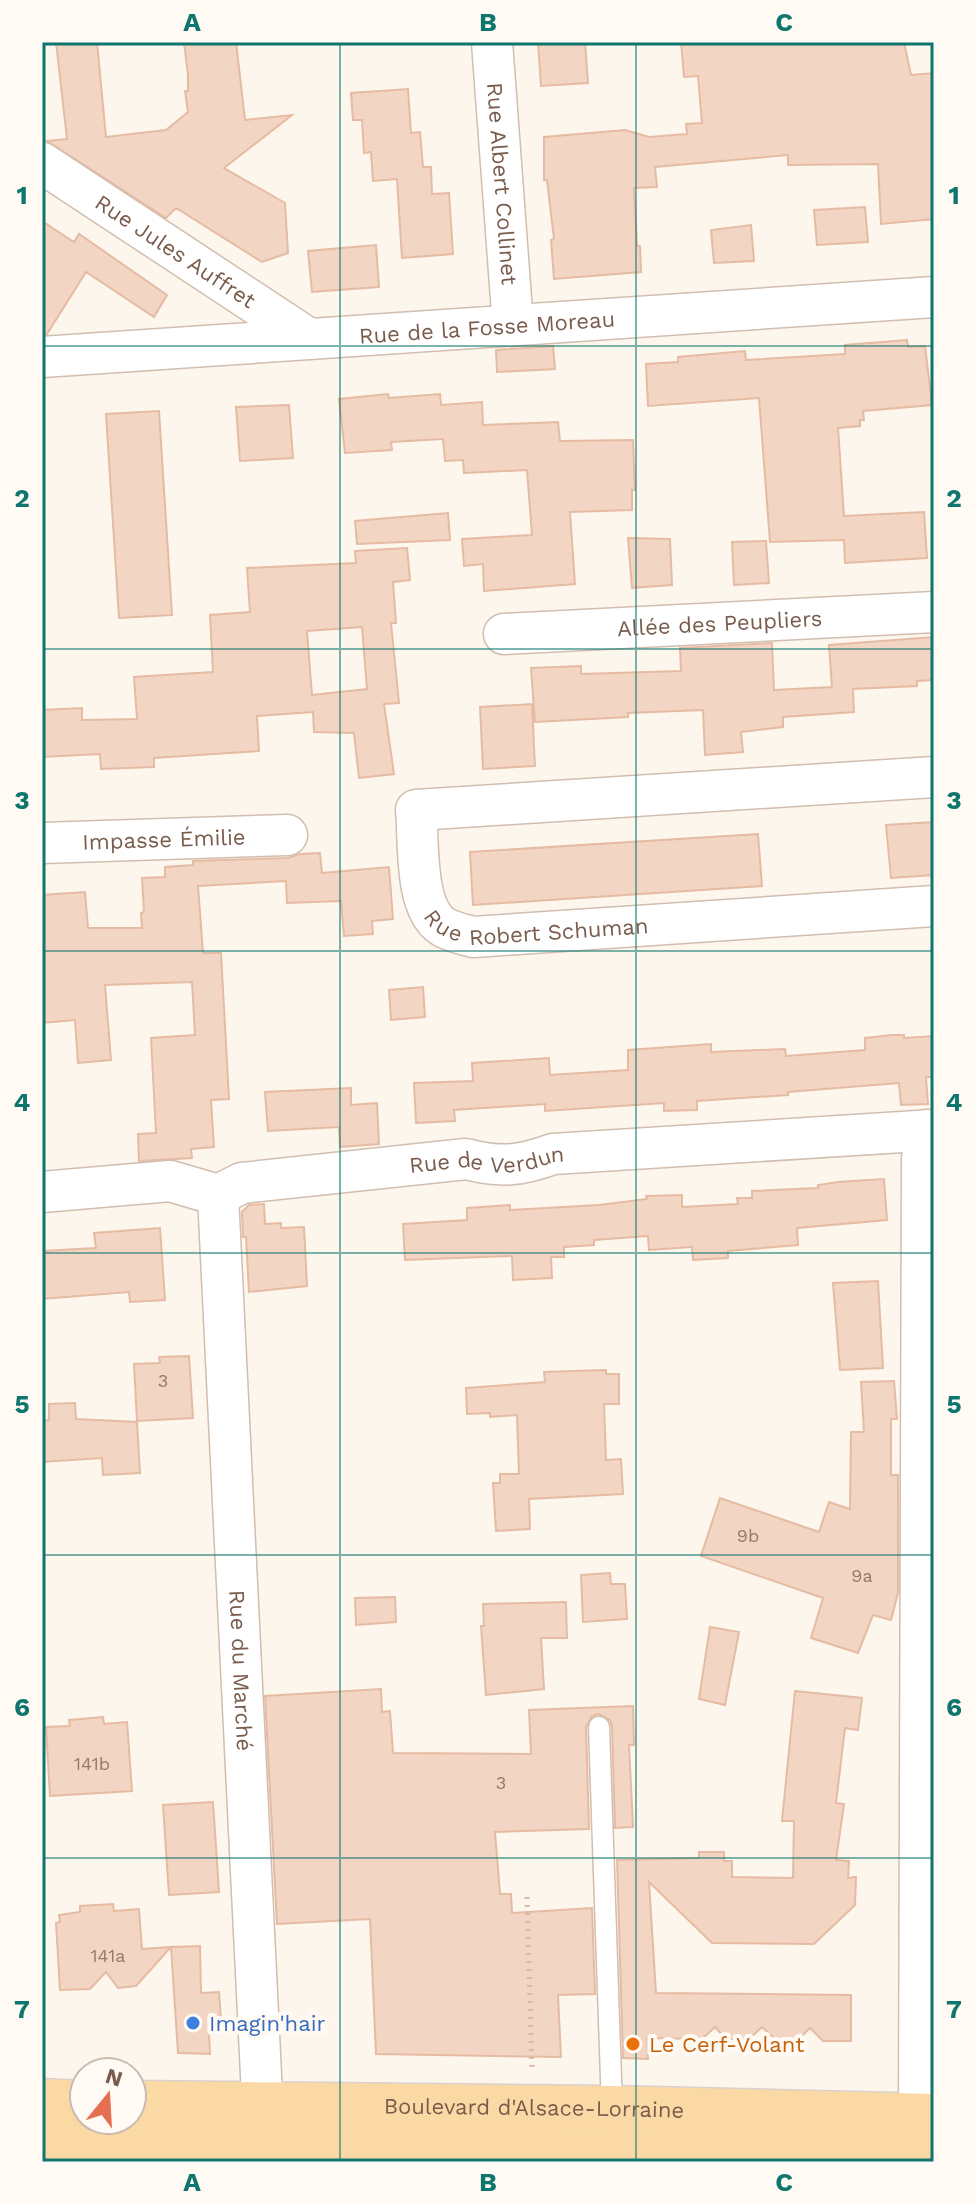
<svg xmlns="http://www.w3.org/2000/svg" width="976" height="2204" viewBox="0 0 976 2204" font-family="'Work Sans',sans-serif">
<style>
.building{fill:#f3d5c3;stroke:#e6bba3;stroke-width:2;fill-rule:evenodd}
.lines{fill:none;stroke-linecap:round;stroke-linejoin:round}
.lane-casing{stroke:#d1beb0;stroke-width:23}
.street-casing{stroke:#d1beb0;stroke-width:43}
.primary-casing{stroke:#dad1cd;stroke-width:47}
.path{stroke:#d9b8a5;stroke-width:5;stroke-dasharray:2 6;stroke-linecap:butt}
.lane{stroke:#fff;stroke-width:20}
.street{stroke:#fff;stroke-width:40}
.primary{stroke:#fbd9a5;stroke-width:44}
.grid{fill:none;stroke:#0f766e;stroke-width:2;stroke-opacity:0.55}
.shop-dot{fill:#3f7fe0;stroke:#fffaf3;stroke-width:3}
.food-dot{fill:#e8710a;stroke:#fffaf3;stroke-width:3}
.labels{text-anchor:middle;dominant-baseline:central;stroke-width:8;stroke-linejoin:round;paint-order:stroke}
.number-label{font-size:18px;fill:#987a6a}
.street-label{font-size:22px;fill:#7a5c4d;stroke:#fffaf3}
.shop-label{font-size:22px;fill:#366cbe;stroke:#fffaf3;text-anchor:start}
.food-label{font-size:22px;fill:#c56008;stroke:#fffaf3;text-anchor:start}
.neatline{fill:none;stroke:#0f766e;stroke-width:3}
.grid-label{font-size:26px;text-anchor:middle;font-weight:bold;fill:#0f766e}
</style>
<rect width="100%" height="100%" fill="#fdf6ec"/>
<!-- building -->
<path class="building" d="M56,42H97L106,137L166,130L188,112L185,91H188V75L184,42H236L245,120L292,115L224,168L285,203L288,253L262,262L176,208L166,218L47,141L67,139Z
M538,42H585L588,83L541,86Z
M681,42H904L911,75L934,73V219L881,224L878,164L788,165V155L655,167L657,187L634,188L637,246H640L641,272L554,279L551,240L554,239L547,180H544V137L625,130L649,137L687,134L686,124L702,123L698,76L684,77Z
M408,89L411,133L420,132L423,167H431L432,194L449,193L453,254L402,258L397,179L373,181L371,152L364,153L362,120H353L351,93Z
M865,207L868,242L817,245L814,210Z
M42,221L74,242L79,234L167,295L154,317L86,272L47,334H42Z
M751,225L754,261L714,263L711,230Z
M376,245L379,287L312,292L308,251Z
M907,340L908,347L925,346L932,405L863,411L864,420H860V426L838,428L844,516L924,512L927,558L845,563L844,540L770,542L759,398L648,406L646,364L678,362V357L745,351L746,360L845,354V345Z
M553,346L555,369L497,372L496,350Z
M388,394L389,398L440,394L441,405L482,402L483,425L558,422L560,441L633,440L635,490H632V510L570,512L575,584L484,591L483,564L464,566L462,539L532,535L527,470L464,473L463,460L445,461L443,439L391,442L392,450L345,453L339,399Z
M289,405L293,458L240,461L236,407Z
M159,411L172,615L119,618L106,414Z
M448,513L450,540L357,544L355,521Z
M628,538L670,539L672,585L632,588Z
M766,541L769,583L734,585L732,542Z
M407,548L410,580L393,582L396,623H391L399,703L384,704L394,774L359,778L354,733L314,732L313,712L257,716L259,751L154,758V767L101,769L100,754L42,757V710L82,708V720L137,719L134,677L213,672L210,615L250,612L247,568L356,563L355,551ZM362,627L367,689L312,695L307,631Z
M934,637V680L917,681V686L853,689L854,712L783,717V727L741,732L743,752L705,755L703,710L628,713V717L535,722L531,668L581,666V674L681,671L680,648L772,643L774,690L832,687L829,645Z
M532,704L535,766L483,769L480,707Z
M934,822V875L891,878L886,825Z
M758,834L762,886L473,905L470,852Z
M320,853L322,873L389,867L393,919L372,921L373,934L344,936L341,901L287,903L286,881L198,886L203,953H221L229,1099L211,1100L214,1147L191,1149L192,1158L139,1161L138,1134L156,1133L151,1038L195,1035L192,982L105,985L111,1060L78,1063L75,1020L42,1023V895L85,892L88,928H142L141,913L144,912L142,878L165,877V867L193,865V861L288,858L300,854Z
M423,987L425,1017L391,1020L389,990Z
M892,1035H904V1038L934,1036V1077H926L928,1104L901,1105L899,1083L788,1092V1095L697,1101V1110L664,1111V1103L545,1111V1104L454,1110L455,1121L416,1123L414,1083L473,1081L472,1063L549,1058L550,1075L628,1070V1050L711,1044V1052L785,1049L786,1056L865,1050V1038Z
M351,1088V1105L377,1103L379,1144L340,1147L339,1127L268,1131L265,1092Z
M884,1179L887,1220L797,1228L798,1245L728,1251V1258L693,1260L692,1247L649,1250L648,1236L594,1240V1245L564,1247V1257H551L552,1278L513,1280L512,1256L405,1260L403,1224L467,1220V1208L510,1205V1210L599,1205L647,1199L646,1196L682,1195V1207L738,1204L737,1198H752V1191L818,1188V1185L838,1182Z
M264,1204L265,1224L281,1223V1228L304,1227L307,1286L249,1292L246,1237H243L242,1212L249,1205Z
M160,1228L165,1300L130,1302L129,1292L42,1299V1251L96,1248L94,1233Z
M878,1281L883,1368L840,1370L833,1283Z
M189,1356L193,1418L137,1421L134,1364L160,1363L159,1357Z
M606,1370V1374H619V1404H604L606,1460L621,1459L623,1494L529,1499L530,1529L496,1531L493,1483H500V1474H519L517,1415L490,1417V1413L467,1414L466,1388L545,1382L544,1372Z
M894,1381L897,1419H891V1475H898V1593L891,1620L873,1615L858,1653L811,1638L823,1598L701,1556L720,1498L819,1532L829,1502L850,1509L851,1432H864L861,1382Z
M75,1403L76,1419L137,1422L140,1473L103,1475L102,1458L42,1462V1421L49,1420V1404Z
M610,1573L611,1584H625L627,1619L583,1622L581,1575Z
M395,1597L396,1622L356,1625L355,1598Z
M566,1602L567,1638H541L544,1689L486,1695L481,1626H484L483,1604Z
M710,1627L739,1632L725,1705L699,1699Z
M381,1689L382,1712L390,1711L393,1753L531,1754L529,1710L633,1706L634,1745H629L633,1827L615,1828L612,1727L610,1720L599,1714L592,1716L586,1727L589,1829L495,1832L500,1894H511L512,1913L592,1908L595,1994L558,1995L561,2057L376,2054L370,1919L277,1924L265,1696Z
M795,1691L862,1698L858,1730L845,1728L836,1803L844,1804L836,1860L849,1861L848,1878L856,1877L855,1905L814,1944L712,1943L649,1882L656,1993L851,1995V2041H823L810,2028L798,2040H776L762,2027L749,2039H726L715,2027L702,2039L647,2038L648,2059L623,2058L617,1860L699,1858V1852H724V1861H732V1877L793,1878L794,1821H782Z
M103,1717L104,1724L127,1722L132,1791L50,1796L46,1727L70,1726L69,1720Z
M213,1802L219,1892L169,1895L163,1805Z
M113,1904L114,1911L139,1909L142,1949L171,1947L136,1986L118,1988L106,1972L90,1989L60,1990L56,1923L60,1922L59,1915L80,1912V1906Z
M200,1946L201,1993L219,1992L222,2033L209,2034L210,2054L178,2053L171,1947Z"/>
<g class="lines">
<!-- lane casing -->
<g class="lane-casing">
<path id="lane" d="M599,1727L612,2108"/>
</g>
<!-- street casing -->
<g class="street-casing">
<g id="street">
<path id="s1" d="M492,42L513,326"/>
<path id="s2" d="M42,163L309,339"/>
<path id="s3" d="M42,357L934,297"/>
<path id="s4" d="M504,634L934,612"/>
<path id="s5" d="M934,777L416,810C419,842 414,907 442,926C451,932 462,934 473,937L934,906"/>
<path id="s6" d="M42,843L287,835"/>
<path id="s7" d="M42,1192L170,1181L218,1195L242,1183L466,1159C501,1168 520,1166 553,1154L934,1130"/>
<path id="s8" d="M218,1195L264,2137"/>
<path d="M919,2116L922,1159L926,1130"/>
</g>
</g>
<!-- primary casing -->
<g class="primary-casing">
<g id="primary">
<path d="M42,2101L84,2103"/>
<path id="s9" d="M132,2103L612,2108L934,2116"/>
<path d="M42,2143L934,2157"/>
</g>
</g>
<!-- path -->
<path class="path" d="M527,1897L532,2070"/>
<!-- lane -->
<use href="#lane" class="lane"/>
<!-- street -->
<use href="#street" class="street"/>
<!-- primary -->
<use href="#primary" class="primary"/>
</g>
<!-- grid -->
<path class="grid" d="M340,42V2162M636,42V2162M42,346H934M42,649H934M42,951H934M42,1253H934M42,1555H934M42,1858H934"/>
<!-- markers -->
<circle class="shop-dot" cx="193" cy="2023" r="8"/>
<circle class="food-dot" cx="633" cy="2044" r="8"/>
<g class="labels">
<!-- number labels -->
<g class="number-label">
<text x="163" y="1380">3</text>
<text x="748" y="1535">9b</text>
<text x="862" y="1575">9a</text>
<text x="92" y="1763">141b</text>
<text x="501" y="1782">3</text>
<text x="108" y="1955">141a</text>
</g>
<!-- street labels -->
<g class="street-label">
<text stroke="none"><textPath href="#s1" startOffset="142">Rue Albert Collinet</textPath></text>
<text stroke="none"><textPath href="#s2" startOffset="160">Rue Jules Auffret</textPath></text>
<text stroke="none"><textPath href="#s3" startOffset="446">Rue de la Fosse Moreau</textPath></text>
<text stroke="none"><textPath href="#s4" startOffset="216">Allée des Peupliers</textPath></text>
<text stroke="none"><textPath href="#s6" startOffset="122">Impasse Émilie</textPath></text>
<text stroke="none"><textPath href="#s5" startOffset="736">Rue Robert Schuman</textPath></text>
<text stroke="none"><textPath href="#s7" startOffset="452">Rue de Verdun</textPath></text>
<text stroke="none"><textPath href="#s8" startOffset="476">Rue du Marché</textPath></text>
<text stroke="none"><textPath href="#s9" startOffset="402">Boulevard d'Alsace-Lorraine</textPath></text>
</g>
<!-- shop labels -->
<g class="shop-label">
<text x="209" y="2023">Imagin'hair</text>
</g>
<!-- food labels -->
<g class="food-label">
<text x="649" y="2044">Le Cerf-Volant</text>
</g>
</g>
<!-- border -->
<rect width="976" height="2204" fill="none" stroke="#fffaf3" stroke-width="88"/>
<!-- north arrow -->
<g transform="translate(108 2096) rotate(18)"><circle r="38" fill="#fffaf3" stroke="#cabbb1" stroke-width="2"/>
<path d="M0-6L14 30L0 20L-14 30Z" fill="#e76f51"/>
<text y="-12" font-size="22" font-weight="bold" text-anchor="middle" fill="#7a5c4d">N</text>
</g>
<rect x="44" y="44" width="888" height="2116" class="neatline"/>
<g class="grid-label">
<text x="192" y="31">A</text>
<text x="488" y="31">B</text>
<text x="784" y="31">C</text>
<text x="22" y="204">1</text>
<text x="954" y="204">1</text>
<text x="22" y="507">2</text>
<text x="954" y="507">2</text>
<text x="22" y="809">3</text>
<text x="954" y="809">3</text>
<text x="22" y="1111">4</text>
<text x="954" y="1111">4</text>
<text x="22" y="1413">5</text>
<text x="954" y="1413">5</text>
<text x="22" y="1716">6</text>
<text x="954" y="1716">6</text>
<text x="22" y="2018">7</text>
<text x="954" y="2018">7</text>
<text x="192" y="2191">A</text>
<text x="488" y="2191">B</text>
<text x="784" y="2191">C</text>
</g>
</svg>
